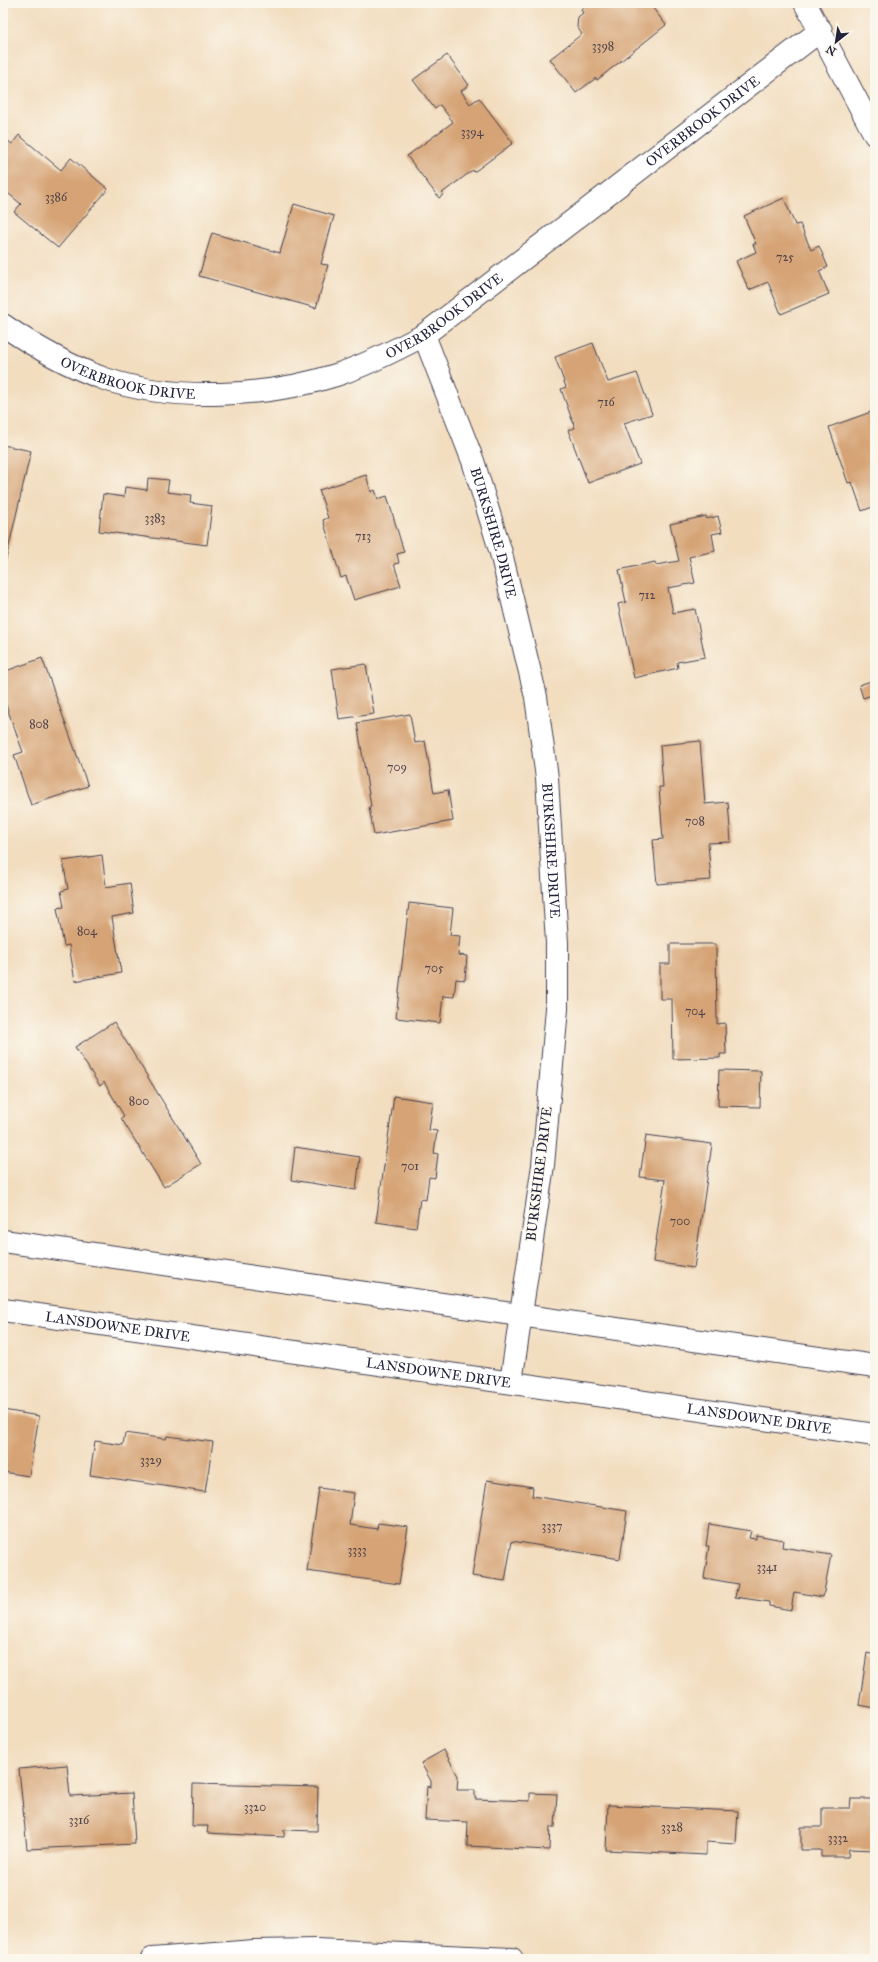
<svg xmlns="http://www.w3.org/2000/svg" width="878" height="1962" viewBox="0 0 878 1962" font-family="'IM FELL Great Primer',serif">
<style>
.building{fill:#d5a375}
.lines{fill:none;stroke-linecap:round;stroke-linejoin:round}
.minor-casing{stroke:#413e4f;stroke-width:24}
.tertiary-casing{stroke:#413e4f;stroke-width:24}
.minor{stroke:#fff;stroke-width:22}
.tertiary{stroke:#fff;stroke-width:22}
.labels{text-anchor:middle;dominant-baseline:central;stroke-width:3;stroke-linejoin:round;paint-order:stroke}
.number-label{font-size:12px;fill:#4f424a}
.street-label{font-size:14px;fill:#22223b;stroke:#fbf7ec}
</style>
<rect width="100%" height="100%" fill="#fbf7ec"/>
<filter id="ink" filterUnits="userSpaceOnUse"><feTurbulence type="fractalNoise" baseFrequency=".025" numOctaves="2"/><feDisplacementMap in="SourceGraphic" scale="8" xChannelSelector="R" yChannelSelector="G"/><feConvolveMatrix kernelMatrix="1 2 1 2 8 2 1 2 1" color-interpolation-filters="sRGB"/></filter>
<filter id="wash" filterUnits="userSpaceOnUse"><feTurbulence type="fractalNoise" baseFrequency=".012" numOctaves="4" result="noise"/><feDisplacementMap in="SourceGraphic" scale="16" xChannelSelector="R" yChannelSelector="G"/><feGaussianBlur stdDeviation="0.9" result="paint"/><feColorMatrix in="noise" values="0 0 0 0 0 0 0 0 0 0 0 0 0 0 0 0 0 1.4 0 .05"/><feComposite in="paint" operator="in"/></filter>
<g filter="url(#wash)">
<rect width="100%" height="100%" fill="#f2ddbf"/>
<g id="blocks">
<!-- building -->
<path class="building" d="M589,3H657L652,7L666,25L597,80L596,78L576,93L550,59L582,34L577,27L578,17L583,13L581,10Z
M447,55L469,85L461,91L470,104L479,98L513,143L474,172L473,170L442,193L443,195L439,198L407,156L453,122L440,105L435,109L413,80Z
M19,135L61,170L71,158L108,189L58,248L14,212L21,204L3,189V137L12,144Z
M784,198L795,225L800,224L811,250L819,246L828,267L819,271L829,294L781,314L768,282L749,290L736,261L756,252L753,244H756L744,216Z
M294,204L334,216L321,264L328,265L316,308L199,276L212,233L280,253Z
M593,343L608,382L637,373L652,414L624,423L640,464L588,483L568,430L575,428L561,389L566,387L555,357Z
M871,412L875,424V506L862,511L852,482L848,483L829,427Z
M3,445L31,451L5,563L3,562Z
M366,475L371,492L375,490L378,499L387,496L404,552L397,554L399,563L394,564L401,586L354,600L346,576L341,578L323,520L328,518L319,490Z
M148,478L169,480L167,492L191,495L190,503L212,506L207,545L99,531L103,494L124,497L125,487L147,490Z
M706,516L707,519L718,516L722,532L712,534L715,551L689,557L695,583L668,588L673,613L695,609L705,657L677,662L678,668L634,678L618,604L626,602L619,570L655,562L656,565L679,561L670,524Z
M42,658L88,786L31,805L14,755L23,752L3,697V672Z
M366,664L374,714L339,719L332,669Z
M875,676V694L863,698L859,685L871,681L870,678Z
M410,714L415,743L425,741L434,793L448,790L453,821L374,835L369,807L371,806L357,723Z
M700,741L705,804L728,802L731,842L708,843L711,880L657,884L653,840L663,839L659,787H663L660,745Z
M102,855L106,887L130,883L134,913L112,917L121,973L75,981L69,945L64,946L57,908L64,907L61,891L68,889L63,861Z
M409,903L453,908L450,935L460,936L458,955L467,956L465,980L456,979L454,997L443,996L440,1023L396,1018Z
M670,944H716L717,1024L725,1023L726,1054H720V1058L673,1059L672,999H660V964H670Z
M114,1022L201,1164L164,1187L121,1118L124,1116L104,1082L100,1086L75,1047Z
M719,1070L761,1071L760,1107L718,1106Z
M394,1096L433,1102L429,1130L437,1131L434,1153L438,1154L435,1178L429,1177L426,1200L420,1199L416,1228L376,1222Z
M646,1135L712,1144L694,1268L653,1262L665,1180L640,1177Z
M295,1147L360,1157L356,1190L291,1180Z
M3,1410L39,1416L29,1476L3,1472Z
M125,1433L166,1439L167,1436L213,1442L205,1492L90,1475L95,1441L123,1445Z
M487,1480L533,1487L532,1496L627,1511L620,1559L512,1541L505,1581L472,1576Z
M319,1488L354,1493L350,1525L377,1529L378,1523L408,1527L399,1584L307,1571Z
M709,1524L751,1531L749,1538L756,1539V1535L783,1540L782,1547L831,1555L823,1597L794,1592L791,1610L769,1606V1602L735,1597L738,1584L704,1578L709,1546H706Z
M867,1653L875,1655V1708L859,1705Z
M444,1750L458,1776L457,1790H475V1799L530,1801V1793L557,1794L555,1827H550L549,1850L467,1846L468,1822L425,1820L427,1786L431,1787V1781L421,1763Z
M67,1765L70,1796L132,1793L135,1844L27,1849L19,1769Z
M193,1784L318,1787L317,1831L284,1830V1837L207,1833L208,1826H192Z
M851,1799H875V1850L849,1849L848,1857H821V1850H801V1827H822V1808H850Z
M608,1805L738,1811L736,1844L706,1842V1855L606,1850Z"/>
</g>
</g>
<g filter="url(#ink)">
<use href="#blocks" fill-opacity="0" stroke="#413e4f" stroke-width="1"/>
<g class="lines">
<!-- minor casing -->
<g class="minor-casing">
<g id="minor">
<path d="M805,3L875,135"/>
<path id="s1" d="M3,325C35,347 68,366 105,379C173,402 268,397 336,375C367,365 396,350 424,335L821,30"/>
<path id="s2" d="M424,335L473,461L501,553L536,697L547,778L557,943V1009L543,1165L511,1382"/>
<path d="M152,1959L254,1951L316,1950L512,1959"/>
</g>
</g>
<!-- tertiary casing -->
<g class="tertiary-casing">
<g id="tertiary">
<path d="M3,1241L875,1366"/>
<path id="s3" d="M3,1310L875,1435"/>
</g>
</g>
<!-- minor -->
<use href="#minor" class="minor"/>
<!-- tertiary -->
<use href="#tertiary" class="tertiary"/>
</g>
</g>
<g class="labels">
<!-- number labels -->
<g class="number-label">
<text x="603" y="46">3398</text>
<text x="472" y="132">3394</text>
<text x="56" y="197">3386</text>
<text x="785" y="257">725</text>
<text x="606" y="402">716</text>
<text x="155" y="518">3383</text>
<text x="363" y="536">713</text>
<text x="647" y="595">712</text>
<text x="39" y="724">808</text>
<text x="397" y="767">709</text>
<text x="695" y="821">708</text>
<text x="87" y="931">804</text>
<text x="434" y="968">705</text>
<text x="695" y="1011">704</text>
<text x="139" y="1101">800</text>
<text x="410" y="1166">701</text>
<text x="680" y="1221">700</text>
<text x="151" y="1460">3329</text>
<text x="552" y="1526">3337</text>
<text x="357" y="1550">3333</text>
<text x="767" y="1567">3341</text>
<text x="255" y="1807">3320</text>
<text x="79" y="1820">3316</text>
<text x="672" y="1827">3328</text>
<text x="838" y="1838">3332</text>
</g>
<!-- street labels -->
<g class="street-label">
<text stroke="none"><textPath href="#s1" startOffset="798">OVERBROOK DRIVE</textPath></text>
<text stroke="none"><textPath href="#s1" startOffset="474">OVERBROOK DRIVE</textPath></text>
<text stroke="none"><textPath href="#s1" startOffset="138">OVERBROOK DRIVE</textPath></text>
<text stroke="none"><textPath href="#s2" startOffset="210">BURKSHIRE DRIVE</textPath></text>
<text stroke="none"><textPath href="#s2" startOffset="534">BURKSHIRE DRIVE</textPath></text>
<text transform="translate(539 1174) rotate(-83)">BURKSHIRE DRIVE</text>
<text stroke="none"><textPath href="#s3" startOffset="116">LANSDOWNE DRIVE</textPath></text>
<text stroke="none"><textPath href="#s3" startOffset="440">LANSDOWNE DRIVE</textPath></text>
<text stroke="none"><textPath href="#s3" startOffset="764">LANSDOWNE DRIVE</textPath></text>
</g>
</g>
<!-- margin -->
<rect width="878" height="1962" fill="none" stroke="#fbf7ec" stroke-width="16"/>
<!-- north arrow -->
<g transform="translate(836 42) rotate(210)" stroke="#fbf7ec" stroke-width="3" paint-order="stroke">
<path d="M0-3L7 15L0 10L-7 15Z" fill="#22223b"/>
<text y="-6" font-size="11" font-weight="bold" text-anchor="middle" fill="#22223b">N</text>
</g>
</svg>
